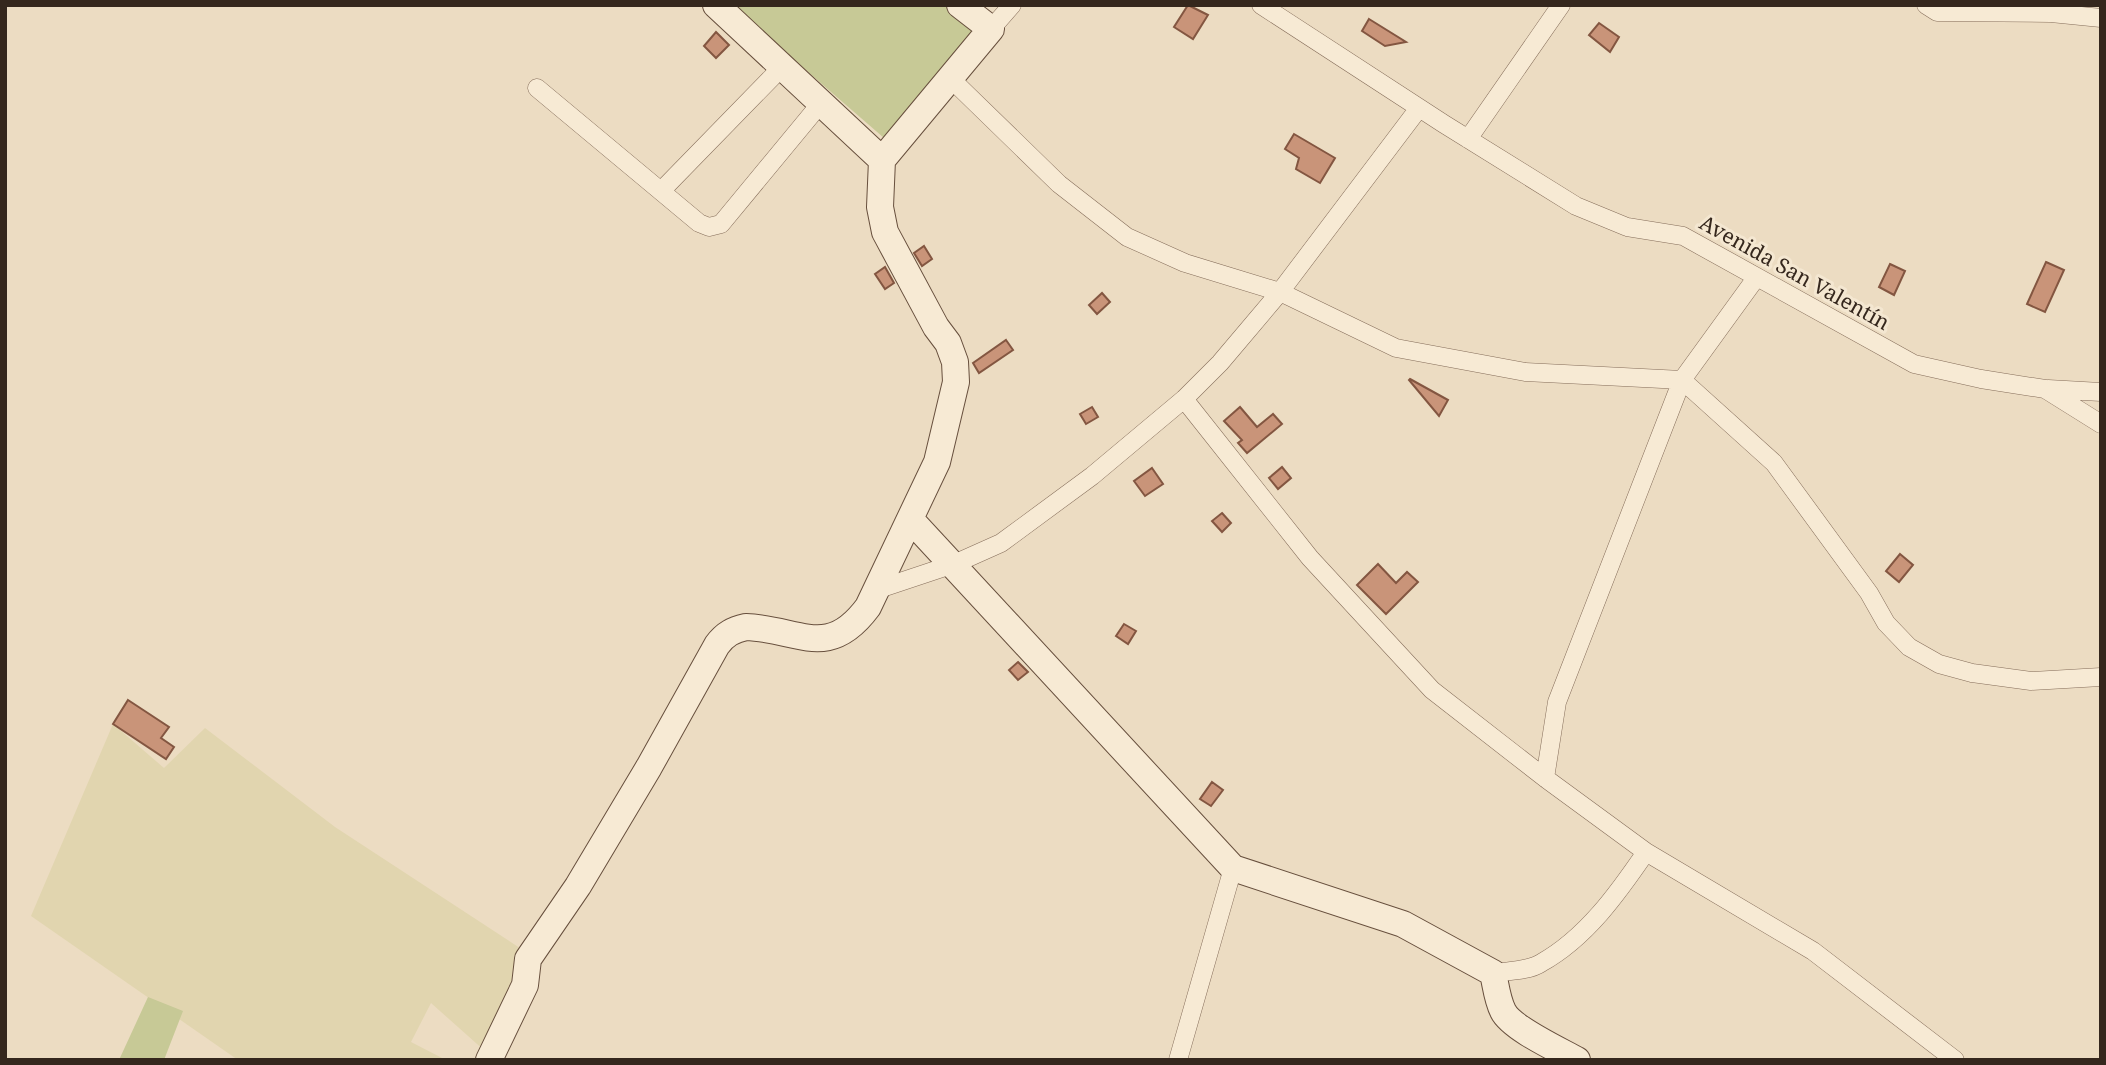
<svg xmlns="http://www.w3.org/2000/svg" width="2106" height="1065" viewBox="0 0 2106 1065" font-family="'Noto Serif',serif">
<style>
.farmland{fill:#e1d5af}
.green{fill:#c7c996}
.building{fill:#c99479;stroke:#835641;stroke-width:2}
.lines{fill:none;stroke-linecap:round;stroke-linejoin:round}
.street-casing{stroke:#856d5a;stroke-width:19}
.secondary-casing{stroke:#674f3d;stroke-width:28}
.street{stroke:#f7ead4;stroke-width:18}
.secondary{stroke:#f7ead4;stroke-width:26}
.labels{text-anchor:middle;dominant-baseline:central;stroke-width:6;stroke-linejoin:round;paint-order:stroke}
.street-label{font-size:21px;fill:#35271d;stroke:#f4e7d1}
</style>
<rect width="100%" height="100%" fill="#ecdcc2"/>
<!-- farmland -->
<path class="farmland" d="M113,724L164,768L205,728L335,827L532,956L486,1052L431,1003L411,1042L446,1060H238L31,916Z"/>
<!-- green -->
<path class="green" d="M731,5H944L975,30L884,138Z
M148,997L183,1011L164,1060H119Z"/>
<!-- building -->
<path class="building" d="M1188,5L1208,15L1193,39L1174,27Z
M1369,19L1406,42L1385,46L1362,31Z
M1599,23L1619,37L1610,52L1589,35Z
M716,32L729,45L716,58L704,46Z
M1294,134L1335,158L1320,183L1296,169L1299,158L1285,149Z
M924,246L932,259L922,266L914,253Z
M2046,262L2064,270L2045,312L2027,304Z
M1890,264L1905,271L1894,295L1879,287Z
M885,267L894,283L885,289L875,274Z
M1102,293L1110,302L1097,314L1089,305Z
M1006,340L1013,350L979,373L973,363Z
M1410,379L1448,400L1439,416L1409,380Z
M1092,407L1098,417L1086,424L1080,414Z
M1240,407L1257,427L1273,414L1282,424L1247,453L1238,443L1242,440L1224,421Z
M1282,467L1291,478L1278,489L1269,478Z
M1152,468L1163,484L1145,496L1134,481Z
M1222,513L1231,523L1222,532L1212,521Z
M1900,554L1913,565L1899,582L1886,571Z
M1378,564L1396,583L1407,572L1418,582L1386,614L1357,585Z
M1124,624L1136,631L1128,644L1116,636Z
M1018,662L1028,672L1018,680L1009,670Z
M128,700L169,727L161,738L174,747L166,759L113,724Z
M1212,782L1223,790L1211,806L1200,799Z"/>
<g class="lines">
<!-- street casing -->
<g class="street-casing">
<path id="street" d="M1261,5L1444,124L1576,206L1627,227L1683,236L1914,364L1981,379L2045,389L2101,424
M1926,5L1937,12L2051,13L2101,18
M991,29L1012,5
M949,77L1059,184L1127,237L1185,263L1280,292L1396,348L1525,372L1682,380L1774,463L1869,593L1886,623L1909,647L1939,664L1972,673L2031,681L2101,677
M537,88L699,223L709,227L721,224L821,103
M1468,139L1561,5
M662,190L782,67
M2048,389L2101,392
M1184,399L1310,558L1432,690L1545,778L1646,852L1813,951L1955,1060
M876,590L954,564L1001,543L1092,476L1184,399L1220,363L1280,292L1419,108
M1545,778L1557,702L1682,380L1756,278
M1493,973C1508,971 1529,971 1541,963C1586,938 1618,893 1646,852
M1178,1060L1233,868"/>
</g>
<!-- secondary casing -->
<g class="secondary-casing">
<path id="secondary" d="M716,5L882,160
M911,520L1233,868L1403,924L1493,973C1496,986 1497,999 1503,1011C1511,1028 1559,1050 1577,1060
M489,1060L525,985L528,959L578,886L649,767L717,645C725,634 733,630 746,627C799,629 828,661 868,607L937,462L956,382L955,362L948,343L936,327L885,232L880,207L882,160L991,29L960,5"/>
</g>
<!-- street -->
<use href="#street" class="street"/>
<!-- secondary -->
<use href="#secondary" class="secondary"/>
</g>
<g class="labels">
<!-- street labels -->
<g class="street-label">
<text transform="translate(1795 272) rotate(29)">Avenida San Valentín</text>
</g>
</g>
<!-- border -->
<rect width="2106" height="1065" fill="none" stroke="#35271d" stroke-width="14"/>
</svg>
